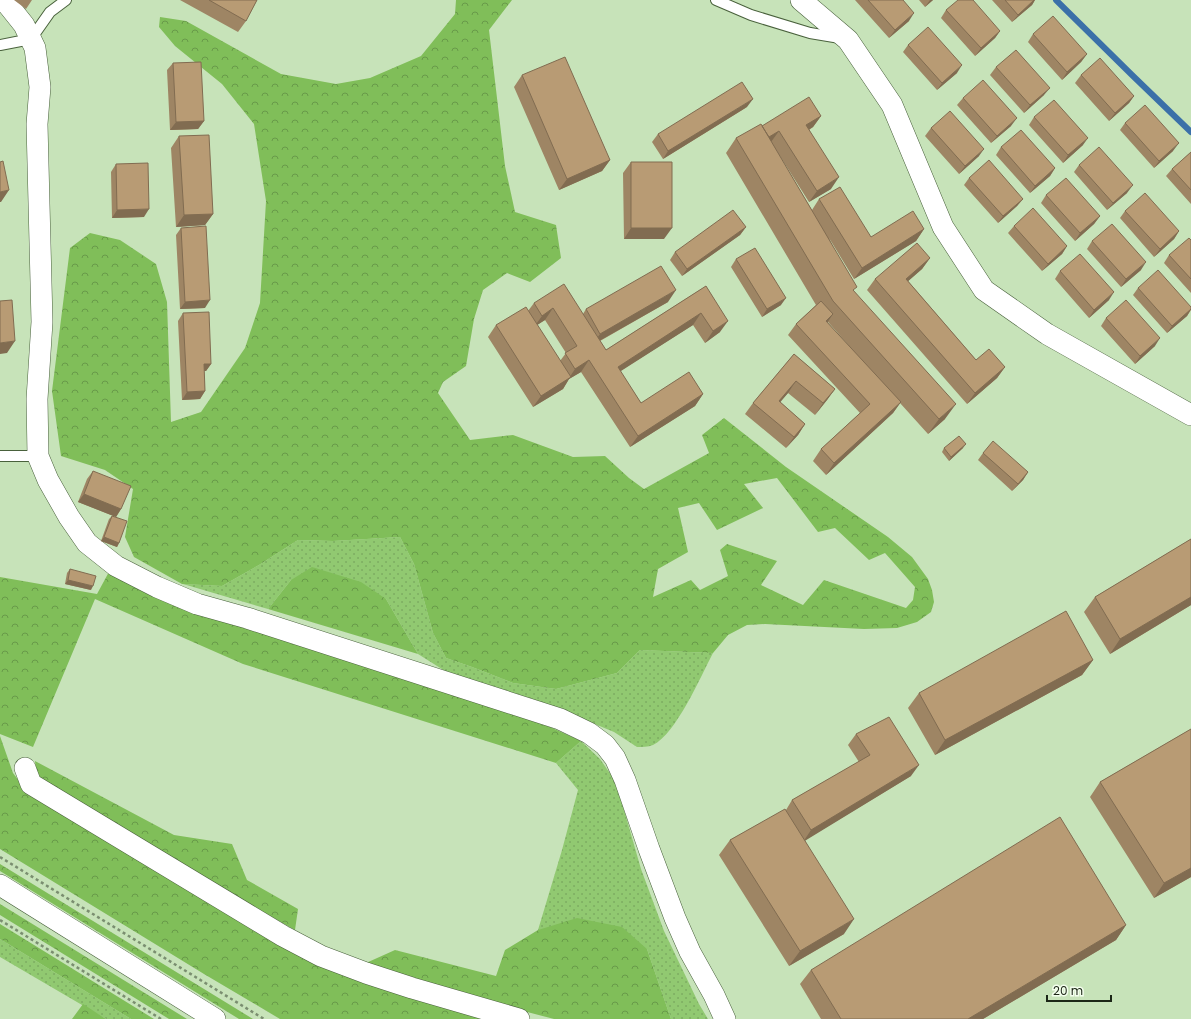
<svg xmlns="http://www.w3.org/2000/svg" width="1191" height="1019" viewBox="0 0 1191 1019" font-family="Poppins,sans-serif">
<style>
.grass{fill:url(#grass-dots)}
.forest{fill:url(#forest-crowns);fill-rule:evenodd}
.lines{fill:none;stroke-linecap:round;stroke-linejoin:round}
.stream{stroke:#3b70a8;stroke-width:6}
.lane-casing{stroke:#49613c;stroke-width:12}
.street-casing{stroke:#49613c;stroke-width:22}
.path{stroke:#7a8e70;stroke-width:2.5;stroke-dasharray:3 3;stroke-linecap:butt}
.lane{stroke:#fff;stroke-width:10}
.street{stroke:#fff;stroke-width:21}
.wall{fill:#9e8564;fill-rule:evenodd}
.shaded-wall{fill:#816c51}
.building{fill:#b89b74;stroke:#816c51}
</style>
<defs>
<pattern id="grass-dots" width="8" height="8" patternUnits="userSpaceOnUse"><rect width="8" height="8" fill="#91c971"/><path d="M2 2h.1M6 6h.1" fill="none" stroke="#7cac61" stroke-width="1.8" stroke-linecap="round"/></pattern>
<pattern id="forest-crowns" width="20" height="18" patternUnits="userSpaceOnUse"><rect width="20" height="18" fill="#80be59"/><path d="M2 6a3 3 0 1 1 6 0M12 15a3 3 0 1 1 6 0" fill="none" stroke="#689a49"/></pattern>
</defs>
<rect width="100%" height="100%" fill="#c7e3b9"/>
<!-- grass -->
<path class="grass" d="M400,537L414,564L433,633L446,658L472,667L513,683L556,689L617,673L640,650L713,653C701,676 676,734 653,745C648,747 642,747 637,747L614,732L549,705L445,671L418,654L386,599L291,580L268,609L183,584L222,586L259,565L298,540L333,541Z
M581,741L600,759L616,782L641,869L664,931L699,1004L708,1019H671L647,949L538,930L562,850L578,790L556,763Z
M0,939L131,1019H106L0,957Z"/>
<!-- forest -->
<path class="forest" d="M456,0H512L489,30L505,166L515,212L556,225L561,258L530,282L507,273L483,290L474,319L466,366L443,382L438,393L470,440L513,435L573,457L605,456L629,478L644,489L709,453L702,435L724,418L786,467L888,537L912,557L928,579L932,590L934,602L931,612L917,622L897,628L864,629L765,624L747,625L728,635L713,653L640,650L617,673L556,689L513,683L472,667L446,658L433,633L414,564L400,537L333,541L298,540L259,565L222,586L182,584L134,557L125,537L133,489L105,470L61,456L52,391L70,248L90,233L120,240L156,264L167,302L171,422L201,412L245,348L260,303L266,201L254,124L222,84L175,46L159,27L160,17L186,21L281,74L336,84L370,78L421,56L455,14ZM777,478L818,532L835,528L869,560L885,553L915,587L913,600L906,608L824,580L803,605L761,585L777,561L727,544L720,550L728,576L700,590L691,580L653,597L658,569L688,552L678,508L699,503L717,530L763,508L744,484Z
M312,567L361,582L386,599L418,654L268,609L291,580Z
M110,570L415,681L550,727L581,741L556,763L243,664L95,599L33,747L0,734V577L97,594Z
M0,736L13,773L25,789L300,952L499,1019H280L204,974L0,849Z
M35,761L174,835L232,844L247,880L298,909L295,930L154,850L37,778Z
M0,864L253,1019H239L0,871Z
M0,904L187,1019H169L0,915Z
M577,918L622,927L647,949L671,1019H554L478,999L366,963L395,950L496,976L505,950L538,930Z
M0,924L154,1019H131L0,939Z
M83,1004L106,1019H72Z"/>
<g class="lines">
<!-- stream -->
<path class="stream" d="M1056,0L1132,75L1191,132"/>
<!-- lane casing -->
<g class="lane-casing">
<path id="lane" d="M716,0L751,15L810,33L840,38
M0,45L31,39L50,12L66,0
M0,456H38"/>
</g>
<!-- street casing -->
<g class="street-casing">
<path id="street" d="M4,0L24,25L35,48L40,87L37,124L42,322L37,399L38,456L48,480L69,517L87,543L116,566L157,587L197,604L247,618L560,719L589,733L605,745L615,758L625,780L649,849L675,918L690,952L714,995L725,1019
M801,0L848,40L892,105L943,227L984,290L1047,334L1191,415
M25,768L31,784L283,936L321,956L366,973L412,988L519,1019
M0,885L215,1019"/>
</g>
<!-- path -->
<path class="path" d="M0,857L264,1019
M0,920L161,1019"/>
<!-- lane -->
<use href="#lane" class="lane"/>
<!-- street -->
<use href="#street" class="street"/>
</g>
<!-- wall -->
<path class="wall" d="M14,0H32L26,9Z
M180,0H257L246,21L238,32Z
M855,0H903L909,21L889,38Z
M919,0H933L925,7Z
M992,0H1035L1032,5L1012,22Z
M946,10L1000,31L995,38L975,56L941,18Z
M1033,34L1087,54L1081,62L1062,80L1028,42Z
M908,45L957,73L937,90L903,52Z
M173,63L204,121L198,129L170,130L167,70Z
M996,67L1044,95L1024,113L990,75Z
M522,75L610,160L602,171L559,190L514,87Z
M1081,75L1134,96L1129,103L1109,121L1075,83Z
M963,98L1011,126L991,143L957,105Z
M747,107L663,159L652,142L658,134Z
M821,116L813,127L809,130L831,189L809,202L776,150L812,210L819,199L871,237L924,229L916,241L854,279L829,238L854,291L945,419L928,434L900,403L893,413L826,475L813,461L821,449L860,413L788,335L796,324L816,305L726,153L736,138L762,126ZM827,322H828L851,348Z
M1034,117L1083,145L1063,163L1029,125Z
M1125,123L1173,151L1154,168L1120,130Z
M931,128L979,156L959,174L925,136Z
M179,136L213,214L205,225L176,227L171,148Z
M1001,147L1055,168L1050,176L1030,193L996,155Z
M1191,152V204L1166,176L1172,169Z
M631,162L664,239H624L623,173Z
M116,164L144,217L112,218L111,172Z
M1079,165L1127,193L1107,210L1074,172Z
M969,178L1023,199L1017,206L998,223L964,185Z
M1046,195L1100,216L1094,224L1075,241L1041,203Z
M1125,211L1179,231L1174,239L1154,257L1120,218Z
M1014,226L1067,246L1062,254L1042,271L1008,233Z
M746,227L740,235L682,276L670,260L675,252Z
M181,228L205,308L180,309L176,235Z
M1191,240V293L1164,263L1169,255Z
M1092,241L1141,270L1121,287L1087,249Z
M930,258L922,269L908,281L976,360L1005,367L997,378L967,404L867,290L875,279Z
M736,259L781,305L762,317L731,267Z
M1060,271L1109,300L1089,318L1055,279Z
M706,286L720,332L705,343L693,325L620,371L641,403L703,394L695,406L630,447L581,372L569,379L563,389L533,407L488,337L496,325L528,311L534,303L583,314L586,309L668,302L600,341L606,350ZM545,320L566,353L560,361L537,325Z
M1138,288L1191,307V310L1187,316L1167,333L1133,295Z
M183,313L211,364L206,371H204L205,391L200,399L182,400L178,321Z
M1106,318L1155,346L1135,364L1101,326Z
M794,354L835,389L827,400L815,415L788,393L780,402L805,424L798,435L786,448L745,414L753,403Z
M944,448H963L949,461L942,452Z
M983,453L1028,472L1023,480L1012,491L978,460Z
M93,471L121,509L116,517L78,502L87,479Z
M112,516L119,543L117,547L101,541L109,519Z
M1191,539V605L1110,654L1084,612L1095,597Z
M70,569L91,590L65,584L67,573Z
M1093,660L1082,675L935,755L908,708L919,693Z
M1191,729V877L1154,898L1090,797L1100,782Z
M856,734L911,776L805,840L844,934L789,966L719,855L730,840L786,810L792,800L859,762L848,745Z
M1126,925L1116,940L983,1019H821L800,984L811,970Z"/>
<!-- shaded-wall -->
<path class="shaded-wall" d="M930,0H933L925,7Z
M1034,0H1035L1032,5L1012,22L1018,15Z
M914,13L909,21L889,38L895,30Z
M1000,31L995,38L975,56L981,48Z
M1087,54L1081,62L1062,80L1067,72Z
M962,65L957,73L937,90L942,83Z
M1050,88L1044,95L1024,113L1030,105Z
M1134,96L1129,103L1109,121L1115,113Z
M753,99L747,107L663,159L668,151Z
M821,116L813,127L798,136L806,125Z
M1017,118L1011,126L991,143L997,136Z
M204,121L198,129L170,130L176,122Z
M779,131L771,142L766,139Z
M1088,138L1083,145L1063,163L1068,155Z
M1179,143L1173,151L1154,168L1159,161Z
M984,149L979,156L959,174L965,166Z
M610,160L602,171L559,190L567,179Z
M1055,168L1050,176L1030,193L1035,186Z
M839,177L831,189L809,202L817,191Z
M1133,185L1127,193L1107,210L1113,203Z
M9,190L1,202H0V192Z
M1023,199L1017,206L998,223L1003,216Z
M149,209L144,217L112,218L117,210Z
M213,214L205,225L176,227L184,215Z
M1100,216L1094,224L1075,241L1080,233Z
M746,227L740,235L682,276L687,269Z
M631,228H672L664,239H624Z
M924,229L916,241L854,279L862,268Z
M1179,231L1174,239L1154,257L1160,249Z
M1067,246L1062,254L1042,271L1048,264Z
M930,258L922,269L898,290L906,279Z
M1146,262L1141,270L1121,287L1126,279Z
M676,290L668,302L592,345L600,334Z
M1114,292L1109,300L1089,318L1094,310Z
M786,298L781,305L762,317L767,309Z
M210,300L205,308L180,309L185,302Z
M553,308L545,320L534,327L542,316Z
M1191,309L1187,316L1167,333L1172,326Z
M701,313L693,325L610,378L618,367Z
M833,314L825,326L826,321Z
M728,321L720,332L705,343L713,331Z
M1160,338L1155,346L1135,364L1140,356Z
M15,341L7,353L0,354V343Z
M589,360L581,372L569,379L563,389L533,407L541,396L569,378L575,369Z
M204,364H211L206,371H198Z
M1005,367L997,378L967,404L975,393Z
M796,381L788,393L771,413L779,401Z
M835,389L827,400L815,415L823,403Z
M205,391L200,399L182,400L187,392Z
M703,394L695,406L630,447L638,436Z
M901,402L893,413L826,475L834,463Z
M956,404L945,419L928,434L939,419Z
M805,424L798,435L786,448L794,437Z
M966,444L963,448L949,461L951,457Z
M1028,472L1023,480L1012,491L1018,484Z
M84,494L121,509L116,517L78,502Z
M104,537L119,543L117,547L101,541Z
M68,580L93,586L91,590L65,584Z
M1191,597V605L1110,654L1120,639Z
M1093,660L1082,675L935,755L945,740Z
M919,765L911,776L803,842L811,830Z
M1191,868V877L1154,898L1164,883Z
M854,919L844,934L789,966L800,951Z
M1126,925L1116,940L983,1019H968Z"/>
<!-- building -->
<path class="building" d="M209,0H257L246,21Z
M868,0H903L914,13L895,30Z
M958,0H973L1000,31L981,48L946,10Z
M1005,0H1034L1018,15Z
M1053,16L1087,54L1067,72L1033,34Z
M928,27L962,65L942,83L908,45Z
M1016,50L1050,88L1030,105L996,67Z
M565,57L610,160L567,179L522,75Z
M1100,58L1134,96L1115,113L1081,75Z
M201,62L204,121L176,122L173,63Z
M983,80L1017,118L997,136L963,98Z
M742,82L753,99L668,151L658,134Z
M809,97L821,116L806,125L839,177L817,191L779,131L769,137L762,126Z
M1054,100L1088,138L1068,155L1034,117Z
M1145,105L1179,143L1159,161L1125,123Z
M950,111L984,149L965,166L931,128Z
M761,124L857,287L853,290L956,404L939,419L833,301L736,138Z
M1021,130L1055,168L1035,186L1001,147Z
M209,135L213,214L184,215L179,136Z
M1099,147L1133,185L1113,203L1079,165Z
M1191,152V190L1172,169Z
M989,160L1023,199L1003,216L969,178Z
M3,161L9,190L0,192V162Z
M631,162H672V228H631Z
M148,163L149,209L117,210L116,164Z
M1066,178L1100,216L1080,233L1046,195Z
M840,187L871,237L913,211L924,229L862,268L819,199Z
M1145,193L1179,231L1160,249L1125,211Z
M1033,208L1067,246L1048,264L1014,226Z
M733,210L746,227L687,269L675,252Z
M1112,224L1146,262L1126,279L1092,241Z
M206,226L210,300L185,302L181,228Z
M1189,238L1191,240V279L1169,255Z
M917,243L930,258L906,279L976,360L989,349L1005,367L975,393L875,279Z
M755,248L786,298L767,309L736,259Z
M1080,254L1114,292L1094,310L1060,271Z
M661,266L676,290L600,334L586,309Z
M1158,270L1191,307V309L1172,326L1138,288Z
M564,284L606,350L706,286L728,321L713,331L701,313L618,367L641,403L689,372L703,394L638,436L589,360L575,369L565,353L577,346L553,308L542,316L534,303Z
M12,300L15,341L0,343V301Z
M1126,300L1160,338L1140,356L1106,318Z
M821,301L833,314L826,321L901,402L834,463L821,449L870,404L796,324Z
M526,307L571,377L541,396L496,325Z
M209,312L211,364H204L205,391L187,392L183,313Z
M794,354L835,389L823,403L796,381L779,401L805,424L794,437L753,403Z
M959,436L966,444L951,457L944,448Z
M993,441L1028,472L1018,484L983,453Z
M93,471L131,486L121,509L84,494Z
M112,516L127,521L119,543L104,537Z
M1191,539V597L1120,639L1095,597Z
M70,569L96,576L93,586L68,580Z
M1066,611L1093,660L945,740L919,693Z
M889,717L919,765L811,830L792,800L870,755L856,734Z
M1191,729V868L1164,883L1100,782Z
M785,809L854,919L800,951L730,840Z
M1060,817L1126,925L968,1019H841L811,970Z"/>
<!-- scale -->
<path d="M1047 995v6h64v-6" fill="none" stroke="#1b2616" stroke-width="2"/>
<text x="1053" y="995" font-size="12" fill="#1b2616" stroke="#f3feed" stroke-width="3" paint-order="stroke">20 m</text>
</svg>
